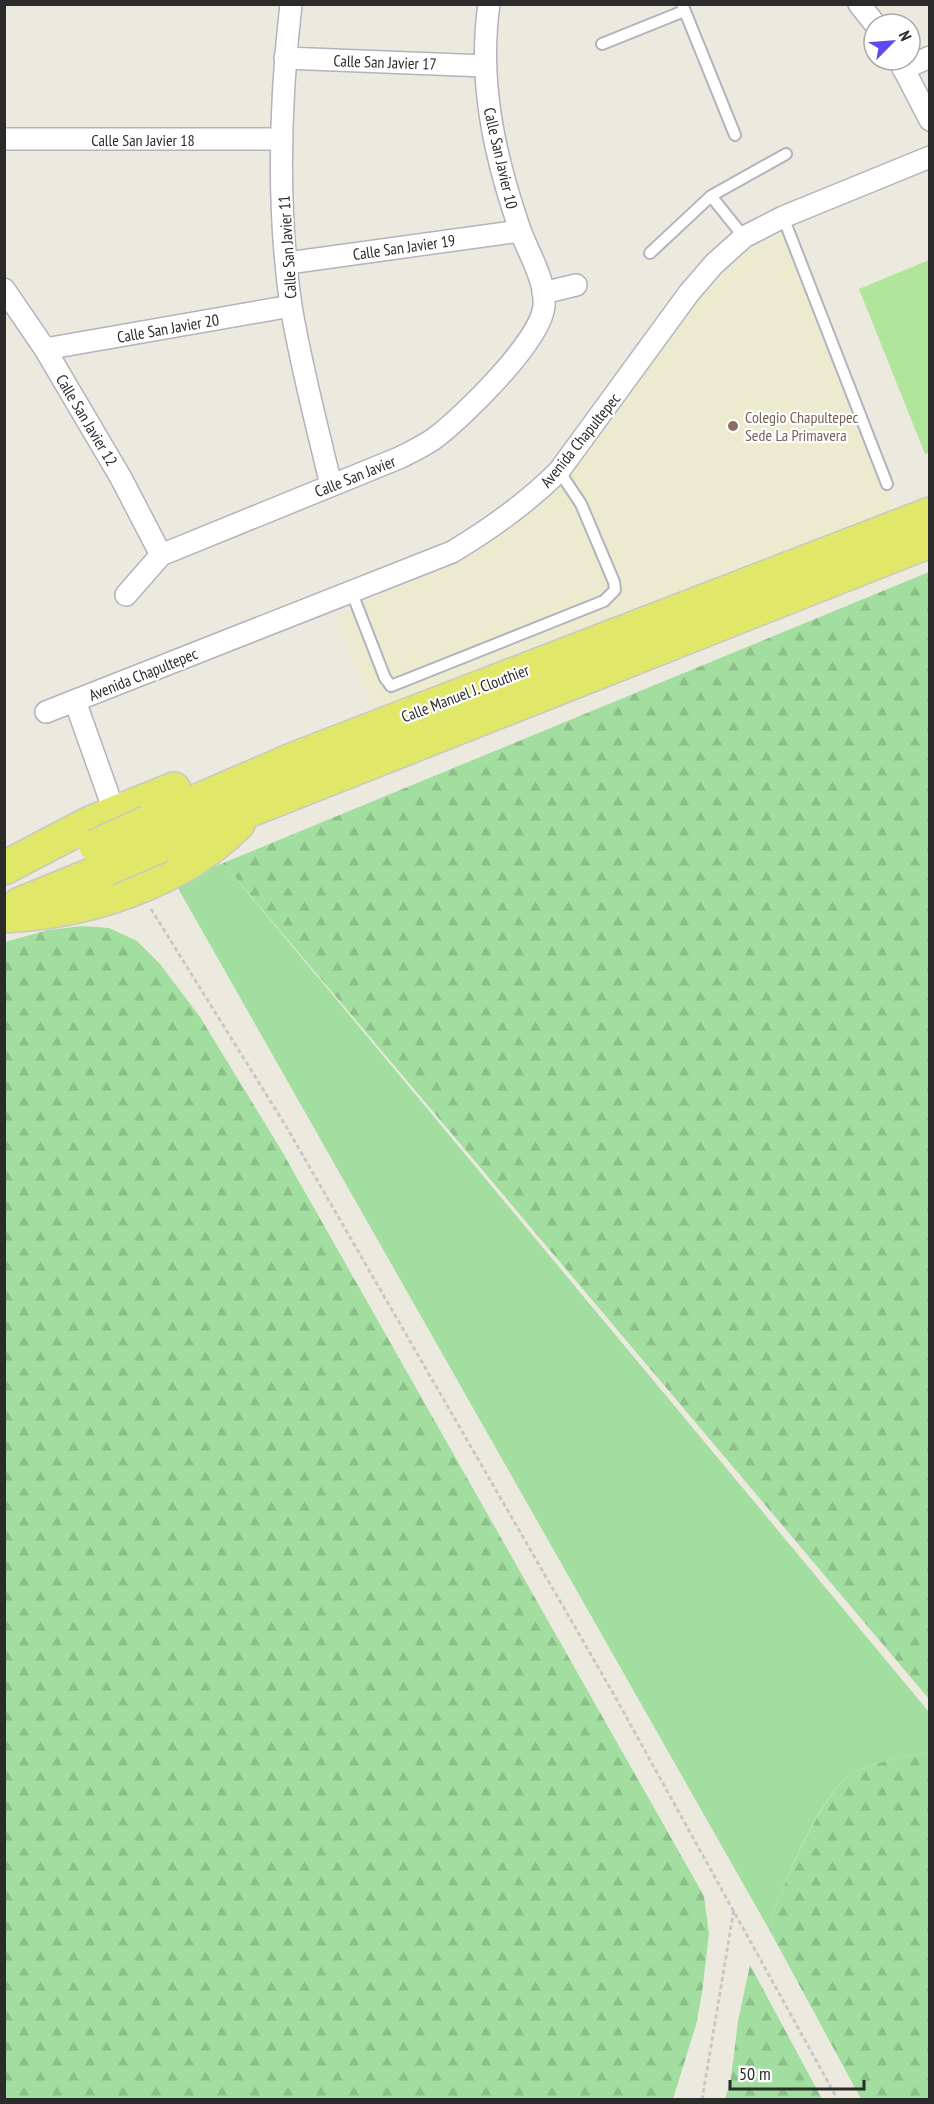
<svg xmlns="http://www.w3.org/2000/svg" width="934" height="2104" viewBox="0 0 934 2104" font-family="'PT Sans Narrow',sans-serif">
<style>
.education{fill:#ecebcf}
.grass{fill:#a2de9f}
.forest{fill:url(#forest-firs)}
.pitch{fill:#b1e59c}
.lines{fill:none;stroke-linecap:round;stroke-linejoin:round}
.lane-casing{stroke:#b3b2be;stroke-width:14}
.street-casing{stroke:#b3b2be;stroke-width:24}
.primary-casing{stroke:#c8c8c8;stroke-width:36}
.path{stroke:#c8c8c8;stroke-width:3;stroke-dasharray:4.5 3;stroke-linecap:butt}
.lane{stroke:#fff;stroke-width:10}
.street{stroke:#fff;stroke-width:21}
.primary{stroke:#e0e769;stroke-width:33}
.primary-bridge-casing{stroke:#c8c8c8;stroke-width:36;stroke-linecap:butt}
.primary-bridge{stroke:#e0e769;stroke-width:33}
.education-dot{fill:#8d6e63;stroke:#fff;stroke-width:2}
.labels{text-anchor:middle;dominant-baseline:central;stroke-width:4.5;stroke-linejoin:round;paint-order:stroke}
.street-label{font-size:16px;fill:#2b2b2b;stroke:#fff}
.education-label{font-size:16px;fill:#785e54;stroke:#fff;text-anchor:start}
</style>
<defs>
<pattern id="forest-firs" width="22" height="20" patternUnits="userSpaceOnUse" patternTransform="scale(1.5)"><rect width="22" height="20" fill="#a2de9f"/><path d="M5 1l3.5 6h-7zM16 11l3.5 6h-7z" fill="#8cbf89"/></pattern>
</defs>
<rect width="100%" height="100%" fill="#eceadf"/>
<!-- education -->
<path class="education" d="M782,234L894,508L375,713L335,618L479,544L531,510L566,481L706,285L740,254Z"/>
<!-- grass -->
<path class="grass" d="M223,863L929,1712V1753C905,1756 871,1762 849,1776C822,1793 774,1898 770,1931L175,883Z"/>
<!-- forest -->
<path class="forest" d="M929,572V1699L223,863Z
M82,926L109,928L137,941L160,964L200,1017L280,1148L704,1896L709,1934L702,1993L696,2025L673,2099H5V942L48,930Z
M929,1753V2099H861L770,1931C774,1898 823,1793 849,1776C871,1762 905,1756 929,1753Z
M750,1965L822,2099H725L731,2078L738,2021Z"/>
<!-- pitch -->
<path class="pitch" d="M929,260L930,453L925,454L859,289Z"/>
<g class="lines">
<!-- lane casing -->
<g class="lane-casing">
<path id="lane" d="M682,4L735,135
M602,44L684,11
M711,196L744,237
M783,217L887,484
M650,253L711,196L786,154
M352,593L385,678L391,686L604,601L615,590L614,582L581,504L559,471"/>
</g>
<!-- street casing -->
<g class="street-casing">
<path id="street" d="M291,4C280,101 277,209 291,306C301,366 317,426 331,485
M859,4L875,24
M285,58L485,66
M899,60L930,120
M903,69L930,57
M4,139H282
M288,263L520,231
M4,289L45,349L121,478L161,555
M543,293L576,285
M45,349L291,306
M126,595L161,555L399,458C411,452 424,446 435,438C463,417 541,341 544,306C546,278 526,250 518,224C494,153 478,80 489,4
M75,701L118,822
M46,712L452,552C492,528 526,504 559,471L689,293L714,264L744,237L783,217L930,157"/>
</g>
<!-- primary casing -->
<g class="primary-casing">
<path id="primary" d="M148,822L294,759L930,514
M162,845L930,541
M4,868L90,823L174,789
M20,904L106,869
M4,916C87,912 178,883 238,824"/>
</g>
<!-- path -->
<path class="path" d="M151,909L287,1128L613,1693L838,2100
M702,2100L734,1909"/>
<!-- lane -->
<use href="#lane" class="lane"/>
<!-- street -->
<use href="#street" class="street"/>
<!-- primary -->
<use href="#primary" class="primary"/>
<!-- primary-bridge casing -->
<g class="primary-bridge-casing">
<path id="primary-bridge" d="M96,846L148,822
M106,869L162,845"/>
</g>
<!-- primary-bridge -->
<use href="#primary-bridge" class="primary-bridge"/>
</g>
<!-- markers -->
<circle class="education-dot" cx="733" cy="426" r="6"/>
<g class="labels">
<!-- street labels -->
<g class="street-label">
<text transform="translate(385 62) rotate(2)">Calle San Javier 17</text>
<text x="143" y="140">Calle San Javier 18</text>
<text transform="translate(501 158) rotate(77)">Calle San Javier 10</text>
<text transform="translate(287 247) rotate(-94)">Calle San Javier 11</text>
<text transform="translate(404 247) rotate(-8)">Calle San Javier 19</text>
<text transform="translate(168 328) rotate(-10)">Calle San Javier 20</text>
<text transform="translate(87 420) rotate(59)">Calle San Javier 12</text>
<text transform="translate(580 440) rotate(-51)">Avenida Chapultepec</text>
<text transform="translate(355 476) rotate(-22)">Calle San Javier</text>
<text transform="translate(143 674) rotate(-22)">Avenida Chapultepec</text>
<text transform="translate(465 693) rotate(-21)">Calle Manuel J. Clouthier</text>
</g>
<!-- education labels -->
<g class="education-label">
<text x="745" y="417">Colegio Chapultepec<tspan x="745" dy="18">Sede La Primavera</tspan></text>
</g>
</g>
<!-- border -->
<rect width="934" height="2104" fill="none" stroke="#2b2b2b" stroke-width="12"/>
<!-- north arrow -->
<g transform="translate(892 42) rotate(65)"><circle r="28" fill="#ffffff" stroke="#aaaaaa" stroke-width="1.5"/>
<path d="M0-4.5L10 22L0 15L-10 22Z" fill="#5b4aed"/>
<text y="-9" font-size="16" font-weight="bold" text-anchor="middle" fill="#2b2b2b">N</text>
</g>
<!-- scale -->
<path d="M730 2080v9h134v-9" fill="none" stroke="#2b2b2b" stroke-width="3"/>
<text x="739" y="2080" font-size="18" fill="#2b2b2b" stroke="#ffffff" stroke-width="4.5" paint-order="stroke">50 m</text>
</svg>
